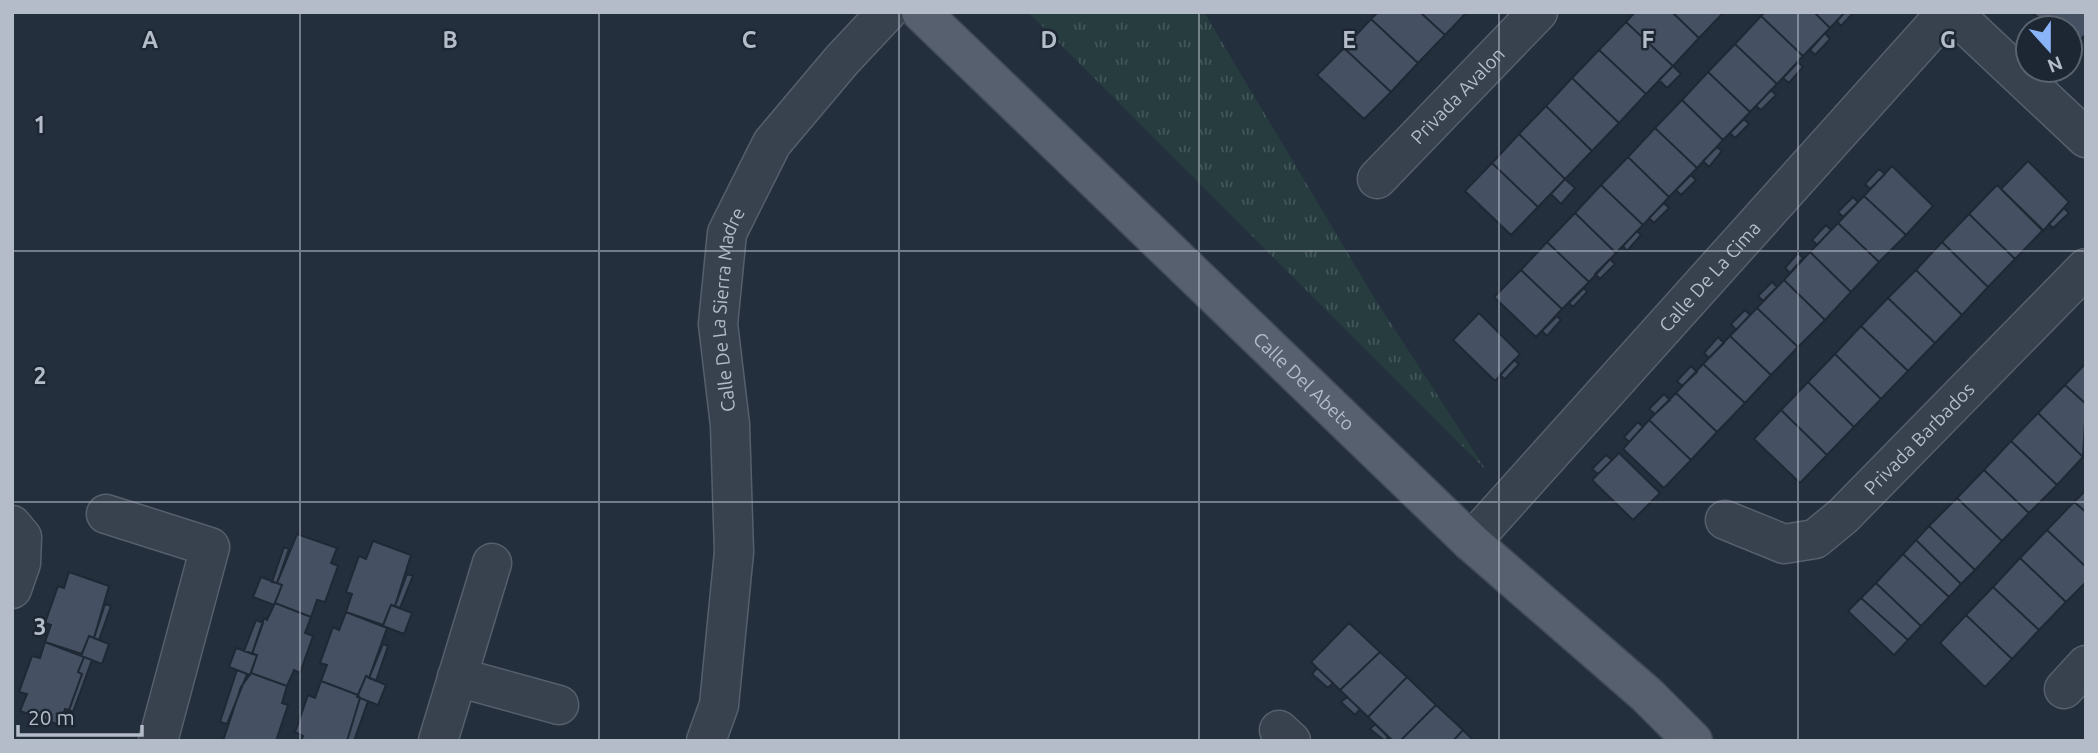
<svg xmlns="http://www.w3.org/2000/svg" width="2098" height="753" viewBox="0 0 2098 753" font-family="Ubuntu,sans-serif">
<style>
.grass{fill:url(#grass-tufts)}
.building{fill:#455162;stroke:#1f2835;stroke-width:2}
.lines{fill:none;stroke-linecap:round;stroke-linejoin:round}
.minor-casing{stroke:#565f6c;stroke-width:41}
.major-casing{stroke:#414a57;stroke-width:41}
.minor{stroke:#38414e;stroke-width:38}
.major{stroke:#56606e;stroke-width:38}
.grid{fill:none;stroke:#b4bcc9;stroke-width:2;stroke-opacity:0.55}
.labels{text-anchor:middle;dominant-baseline:central;stroke-width:5;stroke-linejoin:round;paint-order:stroke}
.street-label{font-size:19px;fill:#b4bcc9;stroke:#1d2633}
.grid-label{font-size:23px;text-anchor:middle;font-weight:bold;fill:#b4bcc9;stroke:#1d2633;stroke-width:5;stroke-linejoin:round;paint-order:stroke}
</style>
<defs>
<pattern id="grass-tufts" width="24" height="20" patternUnits="userSpaceOnUse" patternTransform="scale(1.75)"><rect width="24" height="20" fill="#263c3f"/><path d="M3 7l-1-3M5 7V3M7 7l1-3M15 17l-1-3M17 17v-4M19 17l1-3" fill="none" stroke="#435659"/></pattern>
</defs>
<rect width="100%" height="100%" fill="#242f3e"/>
<!-- grass -->
<path class="grass" d="M1028,12H1204L1375,299L1486,470Z"/>
<!-- building -->
<path class="building" d="M1378,12H1420L1445,35L1418,63L1371,19Z
M1420,12H1467L1445,35Z
M1635,12H1672L1699,38L1673,66L1626,22Z
M1672,12H1724L1699,38Z
M1765,12H1814L1830,28L1803,56L1761,16Z
M1814,12H1845L1830,28Z
M1845,12H1854L1841,26L1837,21Z
M2032,12H2086V34L2071,49L2070,28H2049Z
M1761,16L1803,56L1777,84L1735,44Z
M1371,19L1418,63L1391,92L1344,48Z
M1626,22L1673,66L1646,94L1599,50Z
M1825,33L1830,39L1815,55L1810,50Z
M1735,44L1777,84L1750,112L1708,72Z
M1344,48L1391,92L1364,119L1317,75Z
M1599,50L1646,94L1619,123L1572,78Z
M1798,62L1803,67L1789,83L1783,78Z
M1673,66L1681,74L1667,88L1659,80Z
M1708,72L1750,112L1723,140L1682,100Z
M1572,78L1619,123L1592,151L1546,106Z
M1771,90L1776,95L1761,110L1756,106Z
M1682,100L1723,140L1697,168L1655,128Z
M1546,106L1592,151L1565,179L1519,134Z
M1744,119L1749,124L1735,138L1730,133Z
M1655,128L1697,168L1669,197L1628,157Z
M1519,134L1565,179L1538,207L1492,163Z
M1717,147L1722,151L1709,167L1703,161Z
M1628,157L1669,197L1643,225L1601,185Z
M2028,161L2069,202L2043,231L2001,189Z
M1492,163L1538,207L1511,235L1465,191Z
M1892,166L1933,206L1906,235L1864,196Z
M1879,169L1885,174L1870,189L1865,184Z
M1691,175L1696,180L1681,195L1676,190Z
M1565,179L1575,188L1561,204L1551,194Z
M1601,185L1643,225L1616,253L1575,213Z
M1997,185L2043,230L2015,259L1969,214Z
M1864,196L1906,235L1879,262L1838,223Z
M1853,197L1858,202L1843,217L1838,212Z
M1664,203L1669,208L1654,223L1649,218Z
M2064,208L2069,213L2053,228L2049,224Z
M1575,213L1616,253L1589,282L1547,242Z
M1969,214L2015,259L1988,287L1942,242Z
M1838,223L1879,262L1851,292L1810,252Z
M1826,225L1831,230L1817,245L1812,240Z
M1637,231L1641,235L1627,251L1623,246Z
M1547,242L1589,282L1562,309L1521,270Z
M1942,242L1988,287L1962,315L1916,270Z
M1810,252L1851,292L1825,320L1784,280Z
M1798,253L1803,258L1790,273L1785,268Z
M1610,259L1615,264L1600,279L1595,274Z
M1521,270L1562,309L1536,337L1494,297Z
M1916,270L1962,315L1935,343L1888,298Z
M1784,280L1825,320L1798,347L1757,308Z
M1772,282L1777,287L1763,301L1758,296Z
M1584,288L1587,292L1573,307L1569,303Z
M1888,298L1935,343L1908,371L1861,326Z
M1757,308L1798,347L1771,375L1730,336Z
M1745,310L1750,315L1736,330L1731,324Z
M1479,313L1520,354L1495,381L1453,340Z
M1557,316L1561,320L1547,336L1542,331Z
M1861,326L1908,371L1881,399L1835,354Z
M1730,336L1771,375L1745,403L1703,364Z
M1718,337L1724,343L1709,358L1704,353Z
M1835,354L1881,399L1854,427L1808,382Z
M1514,360L1519,364L1505,379L1500,375Z
M2086,363V404L2065,385Z
M1703,364L1745,403L1717,432L1676,393Z
M1691,366L1697,372L1682,386L1677,381Z
M1808,382L1854,427L1827,455L1781,410Z
M2065,385L2086,404L2083,457L2038,413Z
M1676,393L1717,432L1691,460L1649,420Z
M1664,394L1670,400L1655,414L1649,409Z
M1781,410L1827,455L1800,483L1754,439Z
M2038,413L2083,457L2057,485L2011,441Z
M1649,420L1691,460L1664,488L1623,449Z
M1638,422L1643,427L1629,442L1624,437Z
M2011,441L2057,485L2029,513L1984,470Z
M1619,453L1660,493L1633,520L1592,480Z
M1606,455L1612,460L1598,474L1592,469Z
M1984,470L2029,513L2002,541L1957,498Z
M2086,490V512L2074,502Z
M1957,498L2002,541L1975,570L1929,526Z
M2074,502L2086,512V567L2047,530Z
M1929,526L1975,570L1961,584L1916,540Z
M2047,530L2086,567V582L2066,602L2020,558Z
M297,534L337,548L331,563L338,566L325,602L317,600L311,617L275,603L282,585L277,583Z
M1916,540L1961,584L1949,597L1903,554Z
M373,541L411,555L395,606L391,605L383,625L346,612L352,594L346,592L359,556L366,559Z
M284,547L289,549L277,583L272,582Z
M1903,554L1949,597L1921,626L1876,583Z
M2020,558L2066,602L2039,630L1993,587Z
M69,572L109,586L94,638L89,636L82,654L45,642L51,625L45,623L58,586L64,588Z
M407,574L413,576L400,608L395,606Z
M261,577L282,585L274,605L253,597Z
M1876,583L1921,626L1908,640L1861,598Z
M1993,587L2039,630L2012,659L1966,615Z
M1861,598L1908,640L1894,655L1848,611Z
M275,603L311,617L305,633L313,636L300,673L294,670L287,686L251,673L257,655L252,654L264,618L267,620Z
M105,604L111,606L99,640L94,638Z
M391,605L412,613L404,634L383,626Z
M346,612L387,628L369,678L366,676L358,695L321,681L327,665L320,663L333,627L339,630Z
M1966,615L2012,659L1985,687L1940,643Z
M256,620L263,623L252,654L244,651Z
M1349,623L1380,652L1340,690L1311,662Z
M89,636L109,644L102,664L81,656Z
M45,642L84,657L78,672L82,674L69,710L65,709L60,725L20,711L27,694L19,692L32,656L40,658Z
M383,644L388,646L376,681L369,678Z
M236,648L257,655L250,675L229,667Z
M1380,652L1407,677L1368,717L1340,690Z
M84,657L92,660L73,712L69,710L82,674L78,672Z
M1317,668L1333,683L1328,688L1312,674Z
M237,670L247,674L227,724L220,722Z
M251,673L287,686L282,703L288,705L276,741H223L241,687Z
M366,676L386,685L378,705L357,697Z
M1407,677L1436,705L1400,741H1393L1368,717Z
M321,681L358,695L360,698L347,741H301L303,736L295,732L308,695L315,698Z
M1347,697L1360,709L1355,715L1341,702Z
M360,698L368,701L354,741H347Z
M1436,705L1463,730L1453,741H1400Z
M1375,724L1388,737L1385,741L1370,729Z
M1463,730L1474,741H1453Z"/>
<g class="lines">
<!-- minor casing -->
<g class="minor-casing">
<g id="minor">
<path d="M1952,12L2086,138"/>
<path id="s1" d="M1377,179L1538,12"/>
<path d="M106,514L210,547L158,741"/>
<path id="s2" d="M1725,520L1784,544L1815,539L1843,516L2086,268"/>
<path d="M12,525L22,537L21,563L12,589"/>
<path id="s3" d="M1471,542L1947,12"/>
<path d="M457,677L559,705"/>
<path d="M2064,689L2086,665"/>
<path d="M1279,730L1291,741"/>
<path d="M438,741L492,563"/>
<path id="s4" d="M706,741L719,705L734,552L730,425L718,324L727,233L772,143L842,60L887,12"/>
</g>
</g>
<!-- major casing -->
<g class="major-casing">
<g id="major">
<path id="s5" d="M921,12L1471,542L1647,695L1693,741"/>
</g>
</g>
<!-- minor -->
<use href="#minor" class="minor"/>
<!-- major -->
<use href="#major" class="major"/>
</g>
<!-- grid -->
<path class="grid" d="M300,12V741M599,12V741M899,12V741M1199,12V741M1499,12V741M1798,12V741M12,251H2086M12,502H2086"/>
<g class="labels">
<!-- street labels -->
<g class="street-label">
<text stroke="none"><textPath href="#s1" startOffset="116">Privada Avalon</textPath></text>
<text stroke="none"><textPath href="#s3" startOffset="357">Calle De La Cima</textPath></text>
<text stroke="none"><textPath href="#s4" startOffset="436">Calle De La Sierra Madre</textPath></text>
<text stroke="none"><textPath href="#s5" startOffset="532">Calle Del Abeto</textPath></text>
<text stroke="none"><textPath href="#s2" startOffset="240">Privada Barbados</textPath></text>
</g>
</g>
<g class="grid-label">
<text x="150" y="48">A</text>
<text x="450" y="48">B</text>
<text x="749" y="48">C</text>
<text x="1049" y="48">D</text>
<text x="1349" y="48">E</text>
<text x="1648" y="48">F</text>
<text x="1948" y="48">G</text>
<text x="40" y="133">1</text>
<text x="40" y="384">2</text>
<text x="40" y="635">3</text>
</g>
<!-- border -->
<rect width="2098" height="753" fill="none" stroke="#b4bcc9" stroke-width="28"/>
<!-- north arrow -->
<g transform="translate(2049 49) rotate(159)"><circle r="33" fill="#1d2633" stroke="#59626f" stroke-width="2"/>
<path d="M0-5L12 26L0 18L-12 26Z" fill="#8ab4f8"/>
<text y="-10" font-size="19" font-weight="bold" text-anchor="middle" fill="#b4bcc9">N</text>
</g>
<!-- scale -->
<path d="M18 725v10h124v-10" fill="none" stroke="#b4bcc9" stroke-width="3.5"/>
<text x="28" y="725" font-size="21" fill="#b4bcc9" stroke="#1d2633" stroke-width="5" paint-order="stroke">20 m</text>
</svg>
